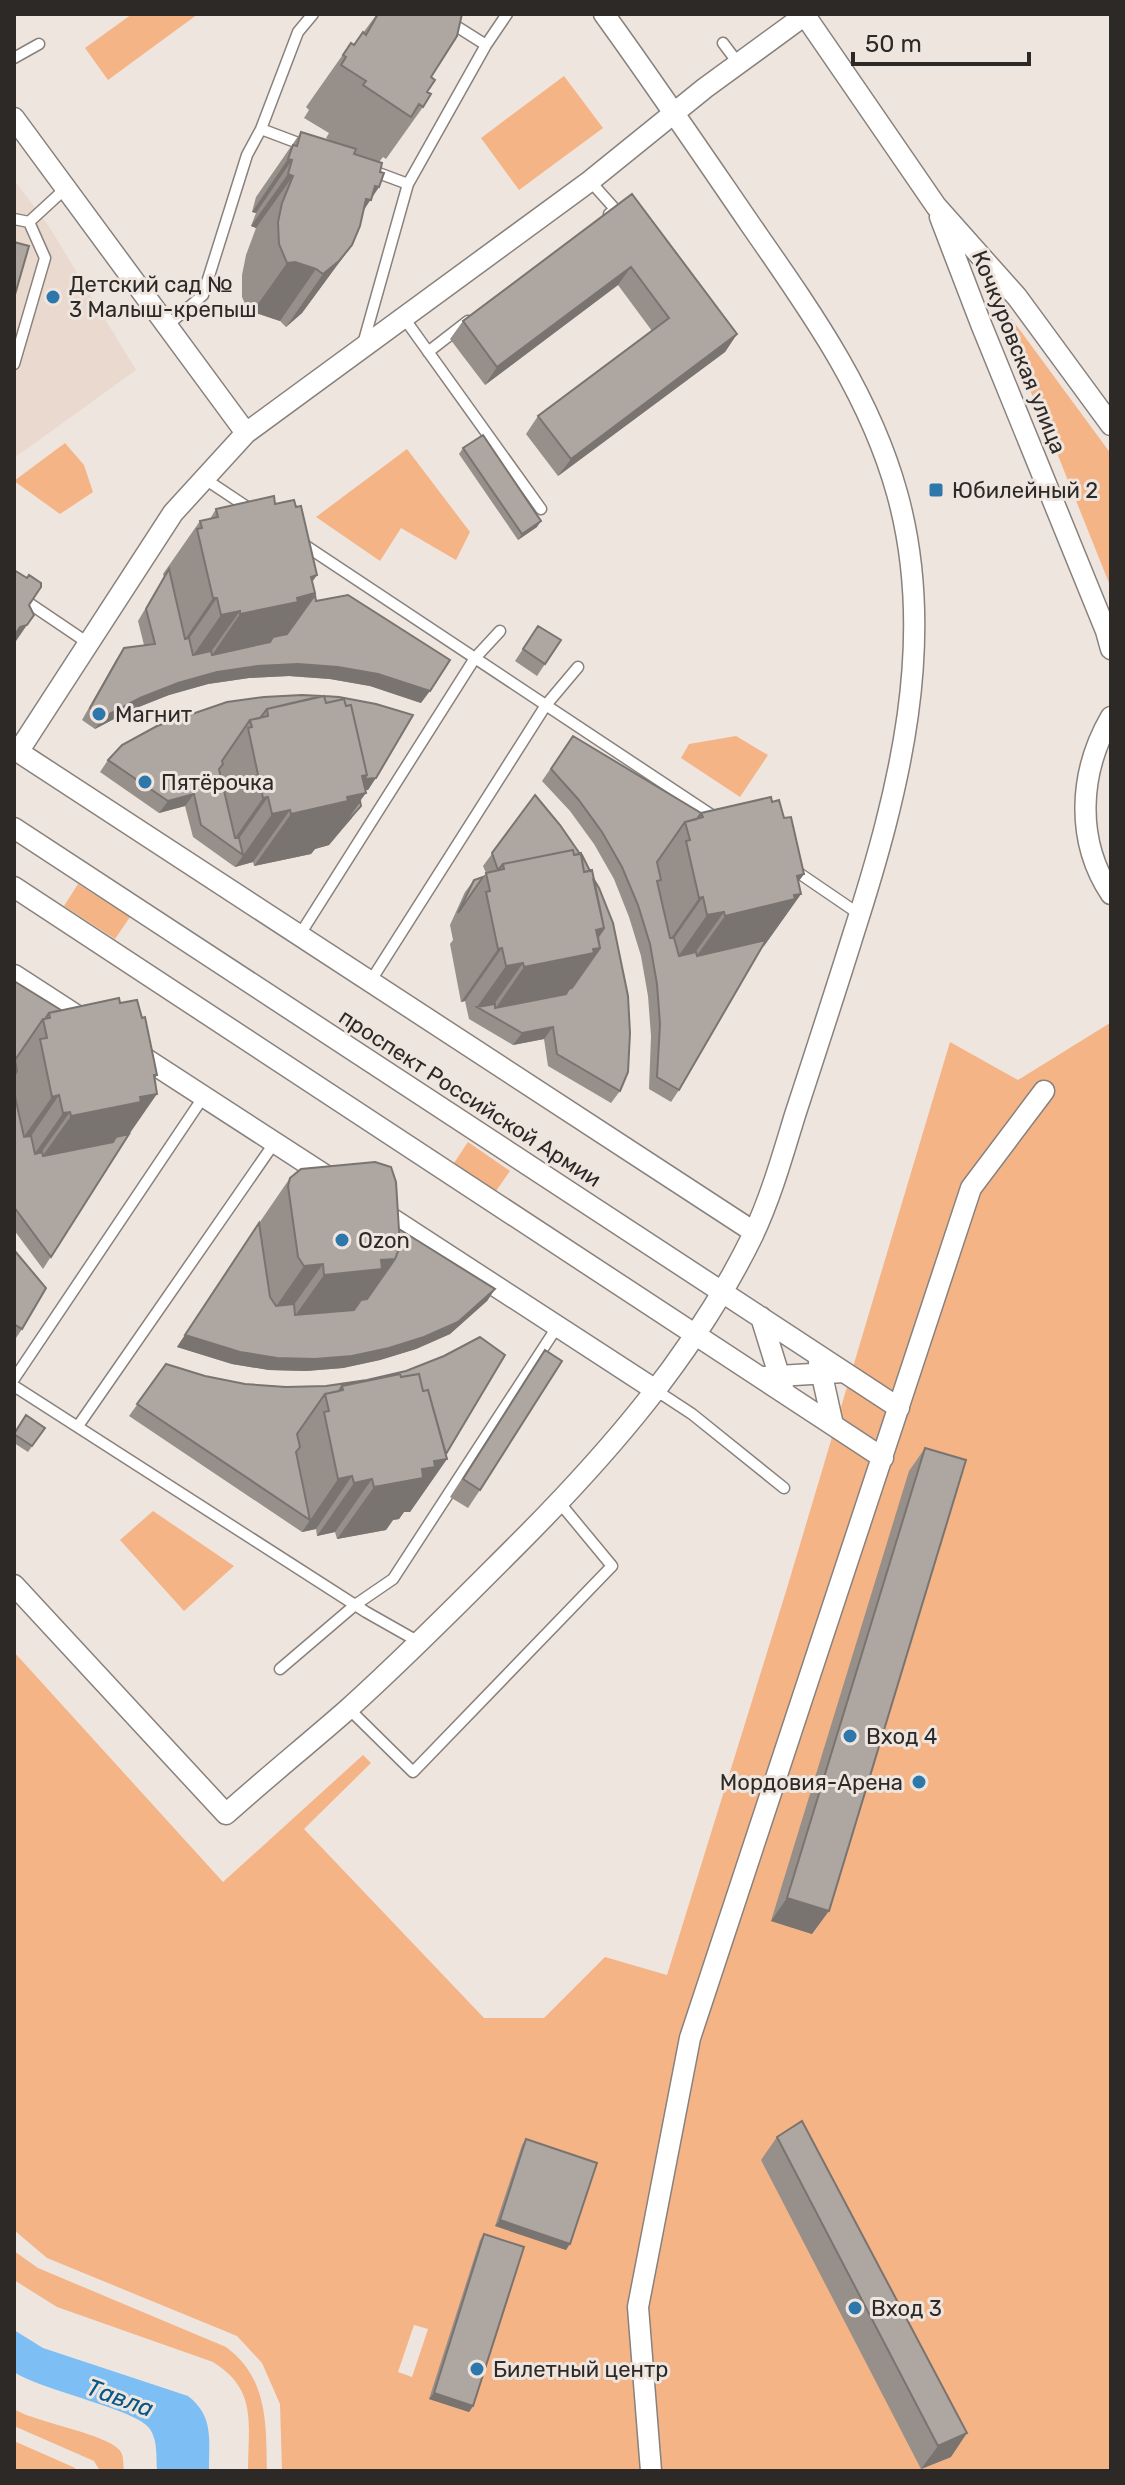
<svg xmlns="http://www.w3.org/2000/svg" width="1125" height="2485" viewBox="0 0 1125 2485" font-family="Rubik,sans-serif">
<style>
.built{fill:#e9d9ce}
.green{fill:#f5b486;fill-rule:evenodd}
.water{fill:#7dbff4}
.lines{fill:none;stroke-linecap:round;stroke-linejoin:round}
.lane-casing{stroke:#89817c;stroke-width:13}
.street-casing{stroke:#89817c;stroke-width:23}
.lane{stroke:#fff;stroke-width:10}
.street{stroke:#fff;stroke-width:20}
.wall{fill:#968f8a}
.shaded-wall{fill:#7a7470}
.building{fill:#aea6a0;stroke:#7a7470;stroke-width:2}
.poi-dot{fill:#2e77ab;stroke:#eee5df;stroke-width:3}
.labels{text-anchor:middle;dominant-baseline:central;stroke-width:6;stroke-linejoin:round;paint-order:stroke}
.poi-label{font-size:22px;fill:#2d2927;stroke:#eee5df;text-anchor:start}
.street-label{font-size:22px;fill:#2d2927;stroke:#eee5df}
.water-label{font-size:24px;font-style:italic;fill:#055787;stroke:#eee5df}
</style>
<rect width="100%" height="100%" fill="#eee5df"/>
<!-- built -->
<path class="built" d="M14,180L48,225L136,370L14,458Z"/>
<!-- green -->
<path class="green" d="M132,14H198L108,80L85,48Z
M564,76L603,128L519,190L481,138Z
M1008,314L1111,454V588L1051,438L999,320Z
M65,443L84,465L93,492L60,514L14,481Z
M407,449L470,532L456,560L401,528L380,561L316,517Z
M736,736L768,755L740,797L681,758L689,744Z
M78,884L130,917L115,939L64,906Z
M1110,1023L1111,2471H282L280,2404L262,2363L237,2336L47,2258L14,2230V1652L223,1882L363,1755L371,1763L304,1829L484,2018H544L605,1957L667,1975L787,1588L950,1042L1018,1080ZM414,2325L428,2329L412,2377L398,2372Z
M468,1142L510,1171L496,1191L454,1163Z
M153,1511L234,1566L184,1611L120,1540Z
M14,2251L38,2268L226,2347C268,2378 266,2423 267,2471H248C248,2424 258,2390 213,2362L57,2307L14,2280Z
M14,2409C36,2423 110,2434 121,2452C124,2458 123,2465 124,2471H100L94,2461L14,2426Z
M14,2441L73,2467L79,2471H14Z"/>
<!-- water -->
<path class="water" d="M14,2330L43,2348L188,2396C214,2416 209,2440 209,2471H157C156,2457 158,2441 150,2429C137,2409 42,2391 14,2372Z"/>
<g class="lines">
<!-- lane casing -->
<g class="lane-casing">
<path id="lane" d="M437,14L486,45
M723,43L738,63
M14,58L39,44
M261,129L306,146
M373,171L408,184L486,45L507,14
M590,181L615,209L609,214
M14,219L29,222L45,258L14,364
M29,222L66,188
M404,318L541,509
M168,325L203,295L247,155L261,129L298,32L313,14
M363,344L408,184
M428,352L468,321
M205,479L253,511
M300,542L716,818
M14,593L88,643
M793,869L859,914
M299,936L475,658L500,631
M370,982L546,705L578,667
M14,1379L204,1096
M14,1386L366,1612L419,1642
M657,1391L692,1414L784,1488
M78,1426L275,1142
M280,1669L355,1605L393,1579L557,1327
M348,1708L413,1772L612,1566L559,1502"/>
</g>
<!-- street casing -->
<g class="street-casing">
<path id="street" d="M804,14L936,206L1017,297L1111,425
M14,118L246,433
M940,217L981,324L1106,631L1111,649
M1111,717C1079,772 1075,840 1111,894
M14,749L754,1232
M18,752L173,513L246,433L590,181L705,88L805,15
M14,828L899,1408
M14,887L883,1458
M14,975L88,1023
M132,1050L337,1183
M377,1209L657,1391
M761,1317L783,1388
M819,1362L833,1425
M761,1377L844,1372
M14,1585L226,1814C265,1779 307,1745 347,1710C405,1658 460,1602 515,1547C608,1454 695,1354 753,1235C771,1197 783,1154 795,1115C815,1054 835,993 854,932C899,792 938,640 897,493C869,392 809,309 750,224C702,154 654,83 604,14
M651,2471L638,2307L690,2038L971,1188L1044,1091"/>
</g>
<!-- lane -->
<use href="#lane" class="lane"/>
<!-- street -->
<use href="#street" class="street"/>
</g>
<!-- wall -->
<path class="wall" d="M377,14L431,77L423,107L386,159L383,157L379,162V187L364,210L352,245L302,313L286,327L280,321L259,314L250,315L242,297V275L246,255L256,228L251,226L256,213L252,212L256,197L301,132L332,142L326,138L329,133L304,118L309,110L306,107L351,43L354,45Z
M632,194L737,334L725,352L558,476L526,434L538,416L652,331L618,285L485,385L450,339L463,321Z
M463,448L537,527L518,540L459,454Z
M275,504L312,581L316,601L421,703L370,686L330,679L289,676L249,678L208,684L169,695L131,710L95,729L82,720L116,660L124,648L144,645L138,621L164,577L163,574L200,521L210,519L216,509Z
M538,626L561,640L537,676L515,661Z
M227,702L413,715L368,790H365L352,818L329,845L315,849L311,854L254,866L253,862L235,867L193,837L185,806L159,813L100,772L108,760Z
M573,736L701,813L772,802L784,818L804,874L798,882L801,894L764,946L762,947L679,1090L671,1102L649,1089L651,1036L648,996L641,956L629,917L614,879L594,844L570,811L542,781Z
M535,795L620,1091L611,1103L548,1066L544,1039L513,1045L469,1019L465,1001L461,1002L450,944L453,940L450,925L465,892L474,880L483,877L486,873L483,866Z
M14,981L61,1010L120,1003L154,1079L129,1135L43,1269L14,1230Z
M290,1178L399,1229L495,1289L487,1301L450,1334L416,1349L380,1360L343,1368L306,1371L269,1370L232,1364L177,1347L253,1232Z
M14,1250L22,1329L14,1341Z
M545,1350L480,1490L468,1508L450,1497Z
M166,1364L205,1376L245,1384L286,1387L326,1386L367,1380L446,1454L447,1459L410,1512H404L399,1519L393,1520L386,1530L337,1539L335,1532L317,1536L316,1529L302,1532L129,1416Z
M45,1428L28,1452L14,1443V1433Z
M925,1448L812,1934L771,1921L909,1471Z
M777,2137L951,2457L921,2469L761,2160Z
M526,2139L566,2250L495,2226L522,2145Z
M484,2234L473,2406L469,2412L429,2399L480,2240Z"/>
<!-- shaded-wall -->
<path class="shaded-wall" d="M288,159L292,160L256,213L252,212Z
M288,174L293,176L256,228L251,226Z
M375,186L379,187L334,253L329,251Z
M352,245L302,313L286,327L323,274Z
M295,262L316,269L280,321L259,314L250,315L287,263Z
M631,267L618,285L485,385L497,367Z
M737,334L725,352L558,476L571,459Z
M541,521L537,527L518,540L522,534Z
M317,575L302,597L315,593L279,646L204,667L240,614L311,577Z
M213,598H217L181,650L177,651Z
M240,611L203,663L185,667L221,615Z
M27,625L14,644V635L20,627Z
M298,664L338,667L378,674L430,691L421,703L370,686L330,679L289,676L249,678L208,684L169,695L131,710L95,729L104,717L140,698L178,683L217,672L257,666Z
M367,775L376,778L368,790L355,791L366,793L337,833L361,806L329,845L315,849L311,854L254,866L291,814L362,776Z
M194,794L185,806L159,813L168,801Z
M268,797L233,847L230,845L263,798Z
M290,810L253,862L235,867L272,814Z
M804,874L784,902L794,895L801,894L764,946L688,968L725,916L797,876Z
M703,897L666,950L662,951L699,898Z
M724,912L687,964L670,968L707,915Z
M604,928L593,949L600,948L563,1000L491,1015L524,967L596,930Z
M502,948L465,1001L461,1002L498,949Z
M523,963L488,1013L477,1007L506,966Z
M553,1027L544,1039L513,1045L522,1033Z
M154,1075H157L142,1097L157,1094L121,1146L34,1168L71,1116Z
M59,1095L23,1148L15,1149L52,1097Z
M70,1112L33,1164L26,1166L63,1113Z
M395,1259L359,1311L287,1327L324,1275L381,1260Z
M323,1264L286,1316L268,1318L304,1266Z
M495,1289L487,1301L450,1334L416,1349L380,1360L343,1368L306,1371L269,1370L232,1364L177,1347L185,1335Z
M447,1459L410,1512H404L399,1519L393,1520L386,1530L337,1539L374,1487L434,1461Z
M352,1476L316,1529L302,1532L338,1479Z
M372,1479L335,1532L317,1536L354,1483Z
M787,1898L829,1911L812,1934L771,1921Z
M500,2220L570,2244L566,2250L495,2226Z
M434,2393L473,2406L469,2412L429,2399Z
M967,2433L951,2457L921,2469L938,2446Z"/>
<!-- building -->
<path class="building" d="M378,14H462L457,36L431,77L435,80L427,92L431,94L423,107L419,104L411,117L363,85L366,81L341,65L346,57L343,55L351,43L354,45L363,32L366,35Z
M301,132L356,149L354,154L382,163L380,172L384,173L379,187L375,186L371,200L366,199L360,226L352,245L339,261L323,274L316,269L295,262L287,263L279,244L278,222L282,203L293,176L288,174L292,160L288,159L293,145L297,146Z
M632,194L737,334L571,459L538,416L669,318L631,267L497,367L463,321Z
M14,242L29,246L14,298Z
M483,435L541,521L522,534L463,448Z
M274,496L275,504L294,500L296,507L301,506L317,575L311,577L315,593L297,598L298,602L240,614V611L221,615L217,598H213L197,529L202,528L200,521L218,517L216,509Z
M169,569L185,639L189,638L193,655L211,651L212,655L270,642L273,637L287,634L315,595L316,601L348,595L450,660L430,691L378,674L338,667L298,664L257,666L217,672L178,683L140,698L104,717L90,708L124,648L155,644L146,609Z
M14,570L27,578L29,575L41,583V587L29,605L34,615L27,625L20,627L14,636Z
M538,626L561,640L545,664L523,649Z
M302,695L322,696L267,709L260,718L250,720L222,761L223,764L219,769L235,838H239L243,855L201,825L194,794L168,801L108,760L122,745L157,726L227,702L264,697Z
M324,696L326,703L344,699L346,706L351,705L367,775L362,776L366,793L347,797L348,801L291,814L290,810L272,814L268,797L263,798L248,728L252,727L250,720L268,716L267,709Z
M324,696L339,697L376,704L413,715L376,778L364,779L367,775L351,705L346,706L344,699L326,703Z
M573,736L701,813L697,819L685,822L657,862L661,880L657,881L670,938H674L679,956L696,952L697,956L766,940L679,1090L657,1077L660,1024L657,984L650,944L638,905L622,867L602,832L578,799L551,769Z
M535,795L560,825L580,854L574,855L573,850L503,864L498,870L492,853Z
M771,797L772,802L779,800L784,818L791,817L804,874L797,876L801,894L794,895L795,899L725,916L724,912L707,915L703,897L699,898L686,841L690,840L685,822L703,817L701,813Z
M360,801L361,806L337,833Z
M573,850L574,855L581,853L584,872L592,870L604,928L596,930L600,948L593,949L594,953L524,967L523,963L506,966L502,948L498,949L486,892L490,891L486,873L504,869L503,864Z
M581,855H582L590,871L584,872Z
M483,877L458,913L474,880Z
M593,878L599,888L613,923L628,996L630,1033L628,1072L620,1091L557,1054L553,1027L522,1033L477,1007L495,1004V1008L566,994L569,989L572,988L600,948L598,937L604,928Z
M14,981L61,1010L49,1013L45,1019H43L15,1060L17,1071L14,1076Z
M119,998L120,1003L137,1000L142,1018L145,1017L157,1075H154L157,1094L140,1097L141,1102L71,1116L70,1112L63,1113L59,1095L52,1097L40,1039L47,1038L43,1019L50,1018L49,1013Z
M14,1092L24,1137L31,1136L35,1154L42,1152L43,1156L113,1142L116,1137L129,1134L51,1257L14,1207Z
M375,1162L391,1167L396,1182L400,1246L395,1259L381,1260L382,1269L324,1275L323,1264L304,1266L298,1257L288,1186L290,1178L301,1169Z
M259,1223L270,1297L276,1306L294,1304L295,1315L354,1310L361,1300L367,1299L395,1259L400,1246L399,1229L495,1289L458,1322L424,1337L389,1348L352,1356L315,1359L277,1358L240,1352L185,1335Z
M14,1250L46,1288L22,1329L14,1324Z
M480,1337L505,1355L446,1454L428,1390L423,1391L419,1374L401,1377L400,1374L342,1386L339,1391L325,1394L297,1434L300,1447L296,1452L310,1520L137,1404L166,1364L205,1376L245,1384L286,1387L326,1386L367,1380L406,1371L444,1356Z
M545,1350L562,1361L480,1490L463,1479Z
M400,1374L401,1377L419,1374L423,1391L428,1390L447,1459L434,1461L435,1467L422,1469L423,1478L374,1487L372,1479L354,1483L352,1476L338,1479L324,1412L329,1411L325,1394L343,1390L342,1386Z
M26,1415L45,1428L32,1446L14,1434Z
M925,1448L966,1460L829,1911L787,1898Z
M802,2121L967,2433L938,2446L777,2137Z
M526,2139L597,2163L570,2244L500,2220Z
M484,2234L524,2247L473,2406L434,2393Z"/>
<!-- markers -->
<g class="poi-dot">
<circle cx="53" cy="297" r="8"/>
<rect x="928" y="482" width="16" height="16" rx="4"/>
<circle cx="99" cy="714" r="8"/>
<circle cx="145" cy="782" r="8"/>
<circle cx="342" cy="1240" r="8"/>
<circle cx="850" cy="1736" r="8"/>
<circle cx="919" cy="1782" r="8"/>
<circle cx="855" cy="2308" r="8"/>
<circle cx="477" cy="2369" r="8"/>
</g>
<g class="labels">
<!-- poi labels -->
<g class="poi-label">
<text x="69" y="284">Детский сад №<tspan x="69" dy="25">3 Малыш-крепыш</tspan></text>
<text x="952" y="490">Юбилейный 2</text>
<text x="115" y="714">Магнит</text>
<text x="161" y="782">Пятёрочка</text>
<text x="358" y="1240">Ozon</text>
<text x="866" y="1736">Вход 4</text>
<text x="903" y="1782" text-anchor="end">Мордовия-Арена</text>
<text x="871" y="2308">Вход 3</text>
<text x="493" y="2369">Билетный центр</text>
</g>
<!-- street labels -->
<g class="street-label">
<text transform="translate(1019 352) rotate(68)">Кочкуровская улица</text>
<text transform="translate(470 1098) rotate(33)">проспект Российской Армии</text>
</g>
<!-- water labels -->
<g class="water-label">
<text transform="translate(120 2398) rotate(20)">Тавла</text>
</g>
</g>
<!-- border -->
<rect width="1125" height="2485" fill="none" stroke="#2d2927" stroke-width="32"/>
<!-- scale -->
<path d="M853 52v12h176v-12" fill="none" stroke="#2d2927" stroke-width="4"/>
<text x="865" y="52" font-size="24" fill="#2d2927" stroke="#eee5df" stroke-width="6" paint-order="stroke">50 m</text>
</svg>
